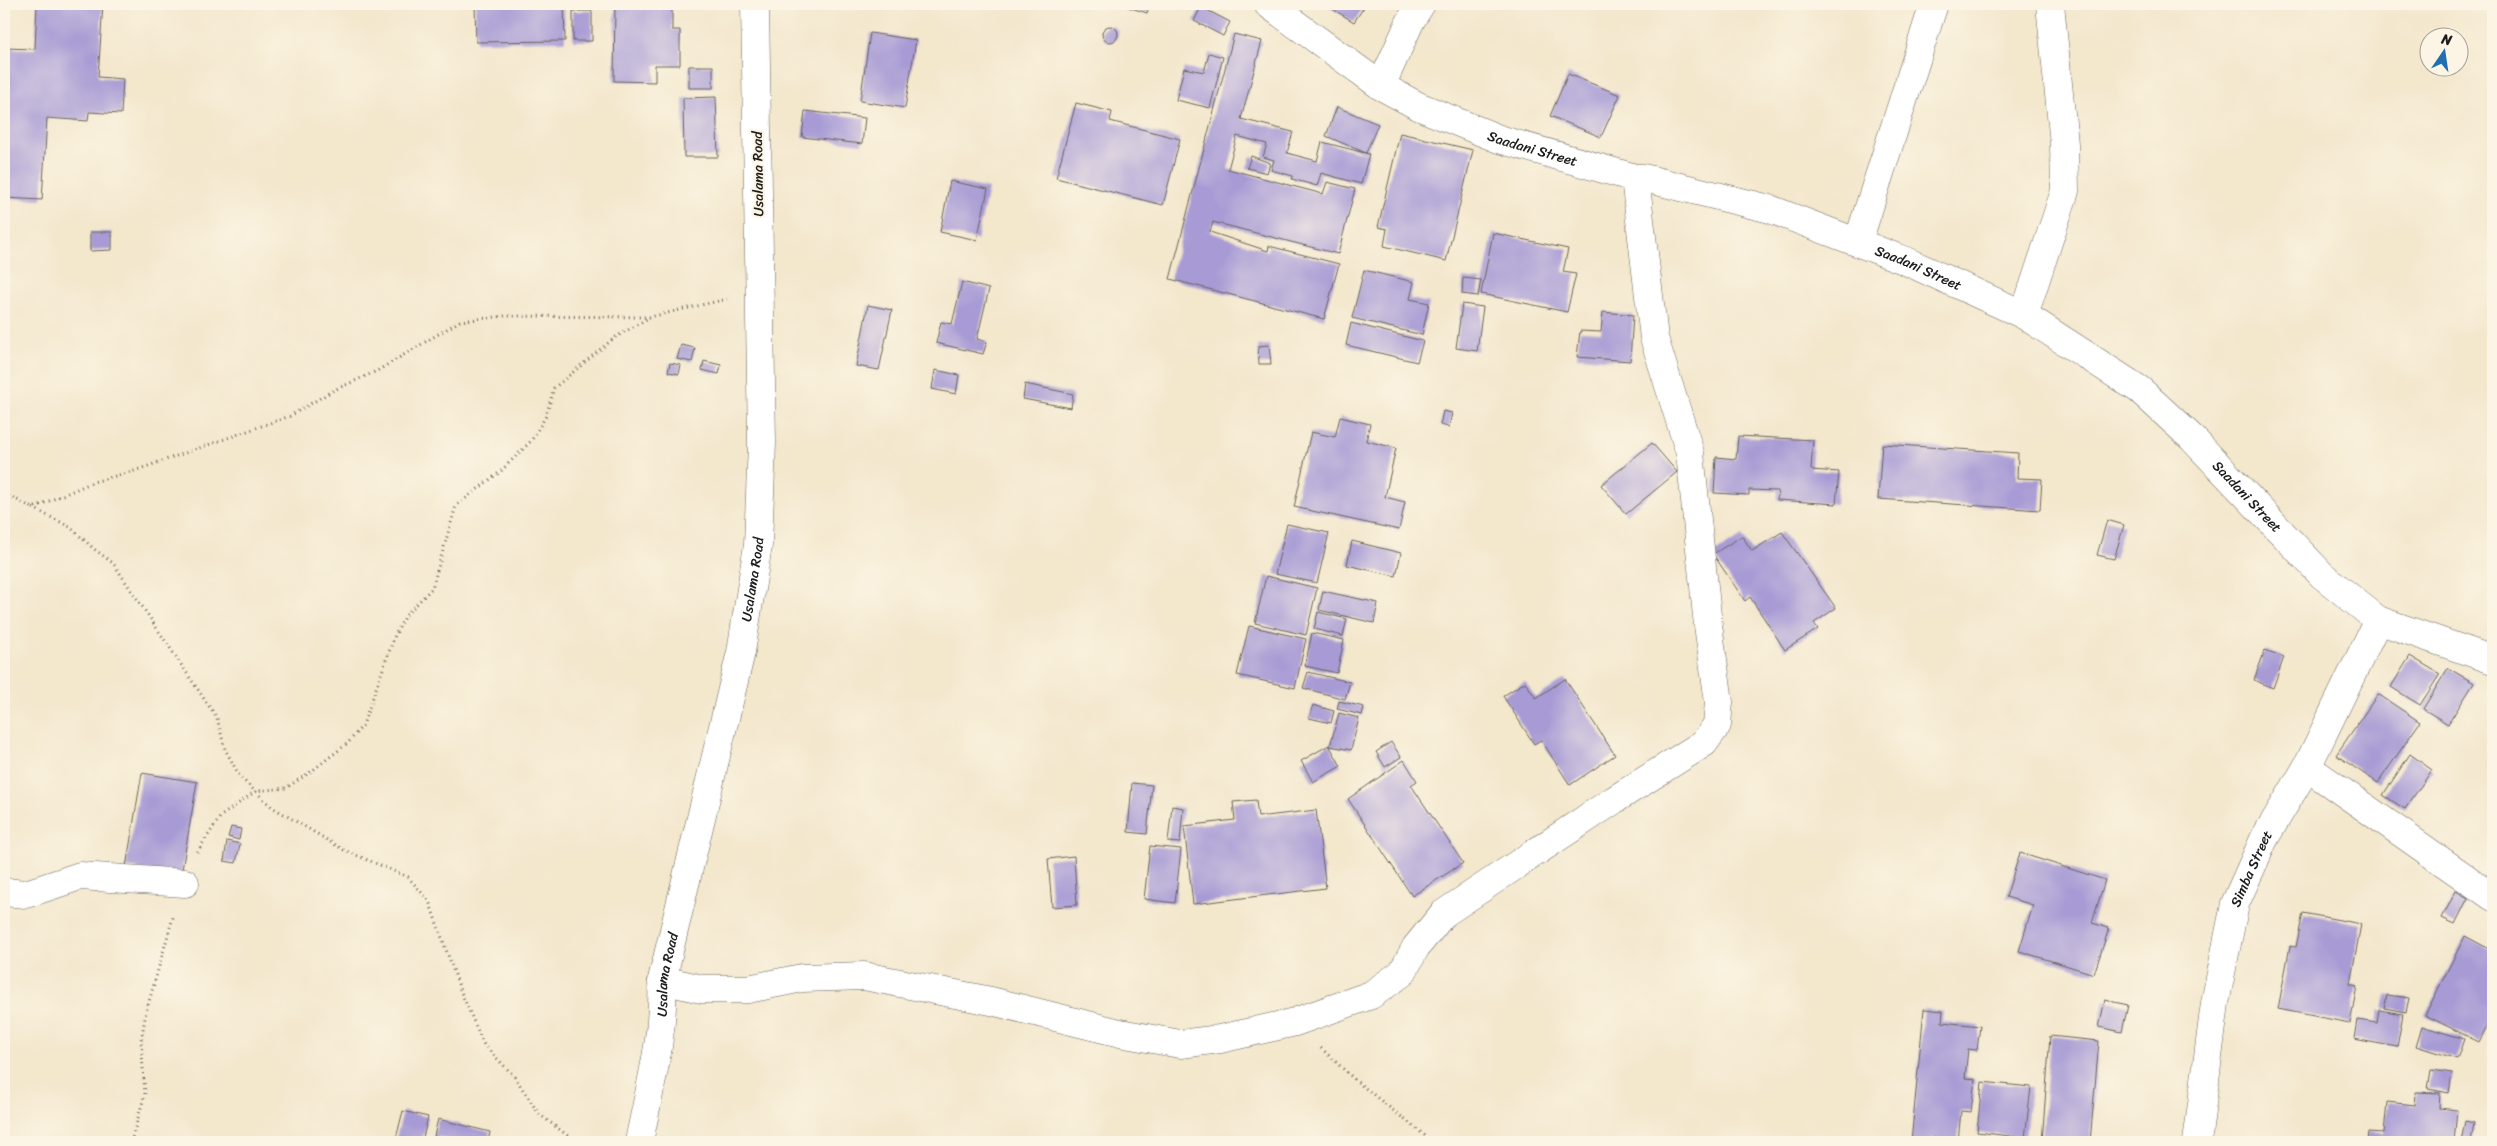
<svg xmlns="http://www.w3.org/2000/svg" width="2497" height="1146" viewBox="0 0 2497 1146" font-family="Sriracha,sans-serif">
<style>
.building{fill:#a89bd5}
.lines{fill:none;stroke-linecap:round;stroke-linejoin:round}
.minor-casing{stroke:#67635a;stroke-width:29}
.path{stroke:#67635a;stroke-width:3;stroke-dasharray:1 4;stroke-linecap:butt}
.minor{stroke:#fff;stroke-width:28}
.labels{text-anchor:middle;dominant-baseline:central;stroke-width:4.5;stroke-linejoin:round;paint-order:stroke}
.street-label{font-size:14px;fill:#1c1c1c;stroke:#fcf5e5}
</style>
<rect width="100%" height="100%" fill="#fcf5e5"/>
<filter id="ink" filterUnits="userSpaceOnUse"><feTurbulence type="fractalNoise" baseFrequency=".02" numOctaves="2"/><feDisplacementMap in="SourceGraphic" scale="10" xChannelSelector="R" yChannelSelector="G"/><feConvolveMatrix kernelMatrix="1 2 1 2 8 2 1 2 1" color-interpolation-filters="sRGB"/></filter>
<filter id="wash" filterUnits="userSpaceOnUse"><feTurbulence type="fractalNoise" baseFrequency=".0096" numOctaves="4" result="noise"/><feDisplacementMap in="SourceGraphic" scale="20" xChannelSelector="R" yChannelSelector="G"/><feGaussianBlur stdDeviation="1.12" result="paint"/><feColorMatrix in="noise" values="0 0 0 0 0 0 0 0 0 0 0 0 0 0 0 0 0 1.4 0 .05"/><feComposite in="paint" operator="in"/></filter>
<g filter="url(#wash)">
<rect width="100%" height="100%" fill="#f3e7cc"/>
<g id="blocks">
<!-- building -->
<path class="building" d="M37,4H103L98,77L123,79L121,114L89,112L88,121L47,118L42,200L4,198V48L35,49Z
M475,4H564L565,41L476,42Z
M615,4H672V30H680V65H655V82L614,81Z
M1119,4H1150L1147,13Z
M1324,4H1366L1354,22Z
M1201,7L1230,22L1223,36L1194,21Z
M573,11H592V41H573Z
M1102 34a8 8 0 1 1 16 0a8 8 0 1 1-16 0Z
M870,33L916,40L905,108L860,101Z
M1234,34L1262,41L1241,119L1293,132L1287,153L1317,161L1322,142L1369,154L1361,184L1321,173L1317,186L1292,179L1293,176L1271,170L1274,160L1263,157L1267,144L1237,136L1228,169L1323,194L1327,182L1355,189L1338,254L1213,222L1210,232L1268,251L1269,246L1339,264L1324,319L1170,279Z
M1209,53L1223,57L1210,108L1176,100L1184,68L1204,72Z
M689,66H713V88H689Z
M1568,74L1620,95L1601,137L1550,116Z
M716,97L718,157H684L683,98Z
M1076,103L1112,112L1110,121L1180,139L1163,205L1056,178Z
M1337,107L1378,124L1366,153L1326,136Z
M805,111L865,118L862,144L802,137Z
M1400,133L1473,150L1446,261L1384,246L1387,229L1378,227Z
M1251,156L1270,163L1267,173L1247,168Z
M950,181L988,189L977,240L940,232Z
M90,232H112V250L90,251Z
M1493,233L1568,249L1563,272L1576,274L1567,312L1481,294Z
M1364,270L1414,282L1410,299L1429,303L1422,335L1352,318Z
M1463,278L1481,280L1478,296L1462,294Z
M962,282L989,289L977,339L987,342L983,354L936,343L941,322L952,324Z
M1462,304L1483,307L1477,351L1456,348Z
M868,305L892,310L879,370L856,366Z
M1603,312L1633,315L1630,361L1577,357L1580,331L1601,332Z
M1351,323L1423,341L1417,362L1346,345Z
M681,345L695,348L692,362L677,359Z
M1269,345L1271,364H1259L1258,346Z
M704,361L721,365L719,374L702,370Z
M670,363L681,365L679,374L668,372Z
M935,370L959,375L956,394L932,389Z
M1025,384L1073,394L1071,408L1023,399Z
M1443,411L1452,413L1449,427L1440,425Z
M1340,417L1370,424L1366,441L1396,448L1385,497L1405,502L1399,530L1294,507L1311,432L1335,437Z
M1738,436L1813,440L1811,470L1839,472L1836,504L1777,500L1778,491L1749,490V495L1714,493L1716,457L1736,459Z
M1652,443L1677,472L1626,514L1601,485Z
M1882,444L2018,453L2017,478L2042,479L2040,510L1878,499Z
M2107,520L2124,525L2114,559L2097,555Z
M1287,524L1329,533L1317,583L1275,574Z
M1782,532L1836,608L1814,623L1818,629L1785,650L1750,597L1745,601L1713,554L1742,536L1752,551Z
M1352,541L1401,553L1396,576L1347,565Z
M1266,576L1317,588L1306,635L1255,623Z
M1323,591L1378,603L1374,623L1319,610Z
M1318,612L1347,619L1343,636L1314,629Z
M1249,626L1306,639L1295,688L1237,675Z
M1312,633L1344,640L1337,673L1305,666Z
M2265,650L2284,657L2273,688L2254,680Z
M2410,656L2440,674L2420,705L2391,687Z
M2448,668L2474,683L2448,724L2423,709Z
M1308,672L1350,682L1345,699L1303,688Z
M1565,679L1615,755L1570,785L1541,740L1534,744L1503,696L1525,682L1536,698Z
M2378,694L2420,722L2378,783L2336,755Z
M1339,701L1364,707L1362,715L1337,709Z
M1313,705L1334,711L1331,723L1309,718Z
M1339,713L1359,718L1351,750L1330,746Z
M1391,742L1401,757L1385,767L1376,752Z
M1329,745L1341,766L1313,782L1301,761Z
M2410,754L2432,770L2405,809L2383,795Z
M1404,760L1417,781L1411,785L1463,863L1412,896L1348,799Z
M142,773L197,782L181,876L126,867Z
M1132,783L1152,785L1147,834L1128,832Z
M1256,800L1258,817L1316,810L1326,888L1193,904L1184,826L1235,820L1233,802Z
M1172,806L1183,808L1180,843L1168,842Z
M231,827L241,829L239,840L228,837Z
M227,841L240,844L236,863L224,861Z
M1150,846L1181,849L1175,903L1144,899Z
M2020,853L2105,880L2092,923L2109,928L2094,974L2019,951L2033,905L2006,897Z
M1074,856L1077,905L1052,907L1048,859Z
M2456,891L2468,898L2455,924L2442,918Z
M2303,913L2361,924L2350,984L2357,986L2350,1023L2278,1009L2290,946L2296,947Z
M2465,936L2493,951V1014L2479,1042L2425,1015Z
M2387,995L2409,998L2406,1012L2384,1008Z
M2105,1000L2128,1005L2122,1032L2099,1027Z
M1924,1009L1943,1011L1942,1022L1980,1026L1977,1050L1968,1049L1965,1078L1975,1079L1971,1112L1961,1111L1958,1141L1932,1138L1931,1142H1911Z
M2379,1010L2403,1014L2397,1047L2354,1039L2357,1020L2377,1023Z
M2422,1026L2464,1039L2457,1059L2416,1046Z
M2050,1036L2099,1041L2090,1142H2042Z
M2431,1070L2452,1073L2449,1093L2428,1089Z
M1982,1082L2031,1087L2025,1138L1977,1132Z
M2416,1092L2440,1093L2439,1108L2457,1110L2454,1142H2367L2368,1132L2384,1133L2387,1102L2415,1105Z
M403,1111L428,1117L422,1142H395Z
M438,1119L490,1132L488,1142H459L434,1136Z
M2465,1121L2474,1123L2471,1142H2461Z
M2096,1138L2133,1141V1142H2095Z"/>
</g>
</g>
<g filter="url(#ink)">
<use href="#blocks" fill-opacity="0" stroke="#67635a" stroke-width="1"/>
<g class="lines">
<!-- minor casing -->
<g class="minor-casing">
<g id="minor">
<path id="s1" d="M1268,4L1381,86L1418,106L1499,139L1635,178H1644L1770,209L1906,261L2024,315L2140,390L2192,438L2322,575L2378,620L2493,660"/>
<path d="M1381,86L1411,20L1421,4"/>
<path d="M1858,242L1934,4"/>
<path d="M2024,315L2065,191L2064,144L2050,4"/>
<path d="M2307,767L2493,897"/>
<path d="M4,892L26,894L80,876L185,883"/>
<path d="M662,980L702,989H748L802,978L864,976L991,1001L1120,1033L1180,1044L1220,1039L1295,1022L1371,995L1402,973L1416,947L1443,914L1614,800L1704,743L1717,725L1719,702L1708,625L1690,453L1654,338L1635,178"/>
<path id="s2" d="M639,1142C649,1090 665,1034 662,980L741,652L758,545L762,443L755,4"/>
<path id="s3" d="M2197,1142L2215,1003L2235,904L2264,839L2307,767L2378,620"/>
</g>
</g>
<!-- path -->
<path class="path" d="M4,493L33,508L93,482L134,471L290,416L332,391L377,371L460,321L505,316L650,317L727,299
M33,508L70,527L94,549L113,563L217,718L225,749L240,777L272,807L344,850L408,877L429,901L461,992L484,1045L514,1076L539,1114L576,1142
M197,852L221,816L256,791L286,788L309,773L348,743L363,725L395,635L406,615L432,588L456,506L501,471L531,441L546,416L554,388L614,338L650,317
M1321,1048L1355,1080L1433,1142
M131,1142L145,1094L141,1041L146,1012L174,914"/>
<!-- minor -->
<use href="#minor" class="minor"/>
</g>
</g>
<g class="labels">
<!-- street labels -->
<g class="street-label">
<text stroke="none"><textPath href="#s1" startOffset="304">Saadani Street</textPath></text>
<text transform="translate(758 174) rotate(-91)">Usalama Road</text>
<text stroke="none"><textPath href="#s1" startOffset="709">Saadani Street</textPath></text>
<text stroke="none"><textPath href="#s1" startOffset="1114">Saadani Street</textPath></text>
<text stroke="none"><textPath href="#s2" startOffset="575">Usalama Road</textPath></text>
<text stroke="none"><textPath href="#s3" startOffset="280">Simba Street</textPath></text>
<text stroke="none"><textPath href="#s2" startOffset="170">Usalama Road</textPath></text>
</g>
</g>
<!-- margin -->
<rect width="2497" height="1146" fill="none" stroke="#fcf5e5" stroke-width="20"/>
<!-- north arrow -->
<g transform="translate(2444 52) rotate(13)"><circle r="24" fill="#fcf5e5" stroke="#a29e95"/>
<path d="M0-4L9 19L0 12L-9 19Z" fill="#1f6fb2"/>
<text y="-8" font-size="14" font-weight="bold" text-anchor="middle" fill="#1c1c1c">N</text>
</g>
</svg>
